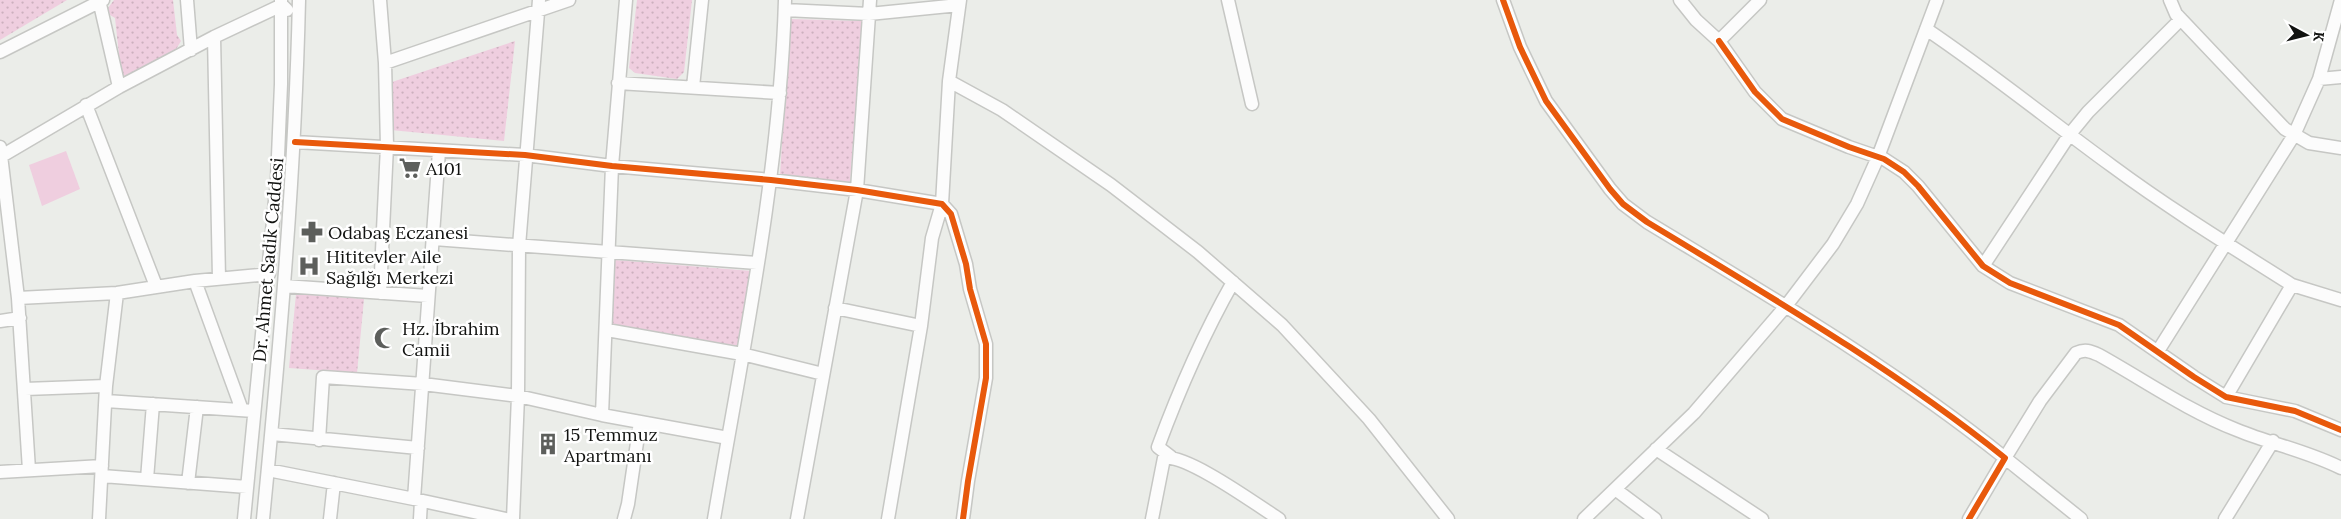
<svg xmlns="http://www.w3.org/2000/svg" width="2341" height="519" viewBox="0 0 2341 519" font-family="Lora,serif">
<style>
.grass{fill:url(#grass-dots)}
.pitch{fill:#efcedf}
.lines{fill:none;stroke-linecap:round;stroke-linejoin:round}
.minor-casing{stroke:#c6c7c4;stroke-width:15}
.minor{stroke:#fcfcfc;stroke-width:12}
.cycleway-casing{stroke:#fff;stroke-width:9}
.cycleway{stroke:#e8590c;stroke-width:6}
.labels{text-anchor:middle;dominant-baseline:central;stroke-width:5;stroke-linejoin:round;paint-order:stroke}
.poi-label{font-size:18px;fill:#111210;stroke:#fff;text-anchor:start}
.street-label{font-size:18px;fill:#111210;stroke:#fff}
</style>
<defs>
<pattern id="grass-dots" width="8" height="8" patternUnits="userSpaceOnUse" patternTransform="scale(1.25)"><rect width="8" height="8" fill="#efcedf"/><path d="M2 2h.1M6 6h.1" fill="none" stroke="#ccb0be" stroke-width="1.8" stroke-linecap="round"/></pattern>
</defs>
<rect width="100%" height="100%" fill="#ebede9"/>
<!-- grass -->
<path class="grass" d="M0,0H67L0,40Z
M114,0H173L177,35L181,41L175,51L126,77L121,73L115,18L110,15L108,8Z
M637,0H692L684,72L677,79L635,73L629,68Z
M790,19L862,21L850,182L780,175Z
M515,41L504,141L391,130L392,82Z
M615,260L752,271L738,346L611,325Z
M296,294L364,299L357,373L289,368Z"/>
<!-- pitch -->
<path class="pitch" d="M66,151L80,189L42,206L29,165Z"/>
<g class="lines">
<!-- minor casing -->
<g class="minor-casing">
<path id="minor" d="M99,0L119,87
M187,0L191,50
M1228,0L1252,104
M1503,0L1520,47L1546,101L1610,189L1623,204L1647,222C1769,296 1893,368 2005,458L1969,519
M1680,0L1696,20L1719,41L1760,0
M2170,0L2176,14L2285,129L2309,143L2341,148
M785,10L869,14L959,5
M1926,29C1990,72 2050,121 2112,166C2170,209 2232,247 2292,285L2226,397
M214,37L219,278
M1719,41L1755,92L1782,119L1849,147L1884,159L1904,172L1918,186L1983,266L2010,283L2119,325L2194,377L2226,397L2295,411L2341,430
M0,52L103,0
M385,63L569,0
M2319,79L2341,77
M949,81L1002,110L1111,185L1198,252L1282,325L1369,419L1448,519
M618,83L780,93
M693,87L702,0
M86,105L156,286
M295,142L525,155L612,166L771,180L857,190L942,204L951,214L966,264L970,289L986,344V378L968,481L963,519
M0,147L18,298L29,470
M0,157L119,87L214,37L282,5L287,10
M434,239L757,263
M1983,266L2070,134L2088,112L2181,19
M195,281L242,410
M2292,285L2341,300
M284,286L428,296
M380,293L387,146L385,63L380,0
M18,298L117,293L195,281L269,274
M835,308L921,326
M0,321L20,318
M607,330L742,354L823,374
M2158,351L2294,135L2319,79L2341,0
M25,389L106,386
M106,401L254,411
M602,415L612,166L626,0
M272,434L418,448
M319,440L323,377L423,384L518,396L602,415L728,438
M1656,449L1762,519
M1171,457L1158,447C1179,390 1203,335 1233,282
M268,470L414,499L439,151
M0,472L102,466
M102,476L247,487
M147,479L153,404
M188,483L197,407
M1615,489L1655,519
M414,499L506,519
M99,519L106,386L117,293
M244,519L277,180L281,84V0
M263,519C280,346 295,174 299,0
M330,519L334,483
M420,519L421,501
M513,519L518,396L519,246L539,0
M624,519L628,504L640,422
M714,519C743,348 780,174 785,0
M797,519L857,190L870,0
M888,519L921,326L932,238L942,204L949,81L960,0
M1152,519L1164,458C1187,454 1257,505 1279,519
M1584,519L1694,413L1786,306L1833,244L1857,204L1878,157L1937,0
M2081,519L2005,458L2040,401L2076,353C2085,349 2090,351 2099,355C2144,380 2188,411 2237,430C2271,444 2307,451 2341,468
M2225,519L2273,441"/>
</g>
<!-- minor -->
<use href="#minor" class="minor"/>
<!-- cycleway casing -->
<g class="cycleway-casing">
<path id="cycleway" d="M1503,0L1520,47L1546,101L1610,189L1623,204L1647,222C1769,296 1893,368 2005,458L1969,519
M1719,41L1755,92L1782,119L1849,147L1884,159L1904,172L1918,186L1983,266L2010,283L2119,325L2194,377L2226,397L2295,411L2341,430
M295,142L525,155L612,166L771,180L857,190L942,204L951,214L966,264L970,289L986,344V378L968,481L963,519"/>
</g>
<!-- cycleway -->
<use href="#cycleway" class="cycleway"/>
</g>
<!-- icons -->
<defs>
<g id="supermarket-bare" transform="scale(1.725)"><path d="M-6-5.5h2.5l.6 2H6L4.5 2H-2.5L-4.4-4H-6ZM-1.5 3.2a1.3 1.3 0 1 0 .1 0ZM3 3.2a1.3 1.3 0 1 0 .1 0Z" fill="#5d5f5c" stroke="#fff" stroke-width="2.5" paint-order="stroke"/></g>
<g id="pharmacy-bare" transform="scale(1.725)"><path d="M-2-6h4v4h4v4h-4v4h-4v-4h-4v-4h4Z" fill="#5d5f5c" stroke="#fff" stroke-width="2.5" paint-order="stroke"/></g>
<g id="hospital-bare" transform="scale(1.725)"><path d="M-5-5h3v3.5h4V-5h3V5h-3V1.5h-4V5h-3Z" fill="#5d5f5c" stroke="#fff" stroke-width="2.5" paint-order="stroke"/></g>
<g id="mosque-bare" transform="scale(1.725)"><path d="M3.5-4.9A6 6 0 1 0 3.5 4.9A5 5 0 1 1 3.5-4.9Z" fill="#5d5f5c" stroke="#fff" stroke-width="2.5" paint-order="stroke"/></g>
<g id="building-bare" transform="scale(1.725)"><path d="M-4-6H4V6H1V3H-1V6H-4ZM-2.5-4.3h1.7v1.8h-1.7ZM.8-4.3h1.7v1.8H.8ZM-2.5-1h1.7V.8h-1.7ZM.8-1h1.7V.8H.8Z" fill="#5d5f5c" stroke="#fff" stroke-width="2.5" paint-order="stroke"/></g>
</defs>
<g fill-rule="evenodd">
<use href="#supermarket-bare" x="410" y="168"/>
<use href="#pharmacy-bare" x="312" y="232"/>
<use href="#hospital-bare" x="309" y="266"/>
<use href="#mosque-bare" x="385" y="338"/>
<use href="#building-bare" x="548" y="444"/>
</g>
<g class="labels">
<!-- poi labels -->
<g class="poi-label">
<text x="426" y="168">A101</text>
<text x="328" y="232">Odabaş Eczanesi</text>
<text x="326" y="256">Hititevler Aile<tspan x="326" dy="21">Sağılğı Merkezi</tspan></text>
<text x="402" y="328">Hz. İbrahim<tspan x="402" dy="21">Camii</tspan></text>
<text x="564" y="434">15 Temmuz<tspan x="564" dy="21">Apartmanı</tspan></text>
</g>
<!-- street labels -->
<g class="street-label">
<text transform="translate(268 260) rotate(-85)">Dr. Ahmet Sadık Caddesi</text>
</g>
</g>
<!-- north arrow -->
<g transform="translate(2306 35) rotate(97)" stroke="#ffffff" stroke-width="4" paint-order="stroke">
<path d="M0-4L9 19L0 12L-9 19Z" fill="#111210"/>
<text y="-8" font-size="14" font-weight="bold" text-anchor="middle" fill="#111210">K</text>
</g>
</svg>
